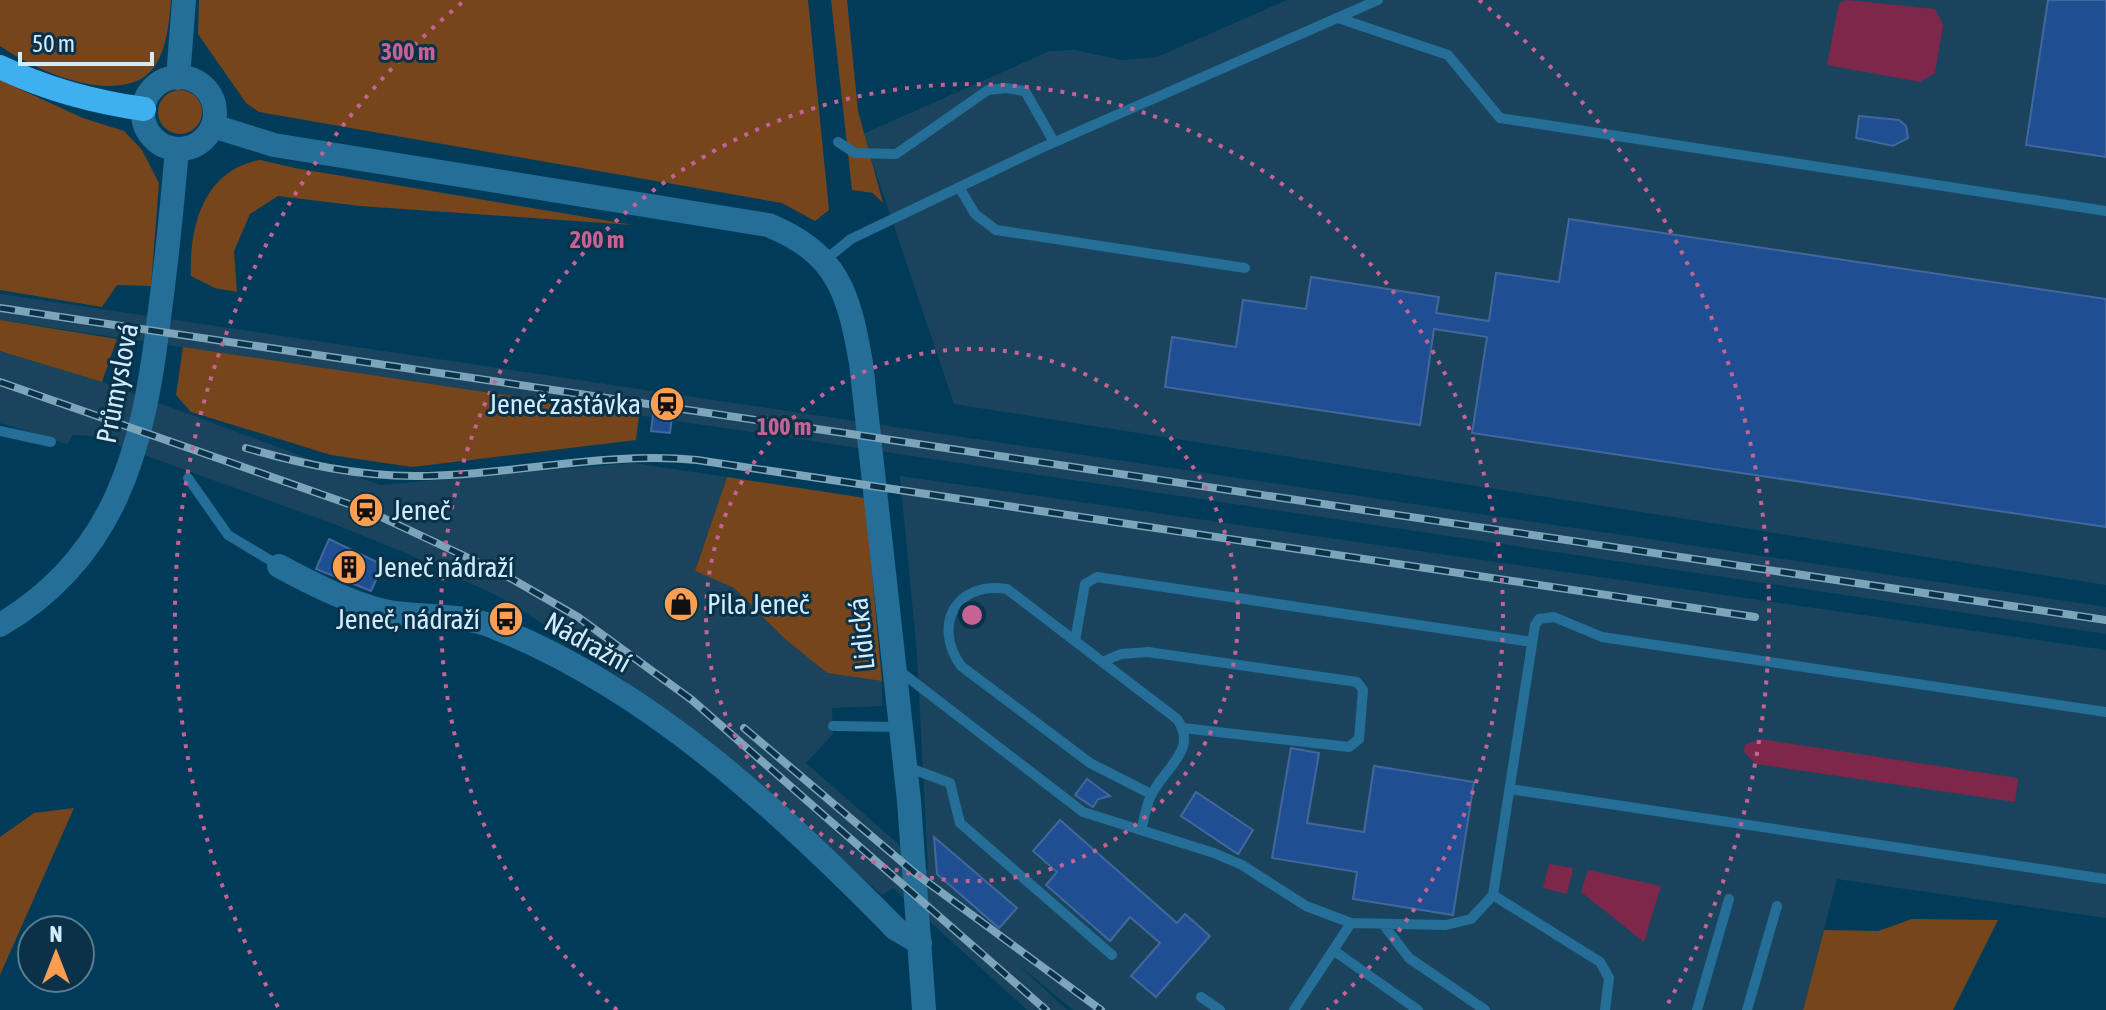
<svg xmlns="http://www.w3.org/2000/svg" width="2106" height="1010" viewBox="0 0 2106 1010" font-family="'Asap Condensed',sans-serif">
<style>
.built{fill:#1a445d}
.green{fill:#76451b}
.water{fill:#7d274b}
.building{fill:#1f4e92;stroke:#42679d;stroke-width:2}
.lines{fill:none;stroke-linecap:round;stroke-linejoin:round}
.lane{stroke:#256e97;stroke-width:10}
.secondary{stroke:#256e97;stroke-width:24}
.highway{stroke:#3eb0ef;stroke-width:24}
.rail-casing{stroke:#7ca5bb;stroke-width:8}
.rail{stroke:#0a3147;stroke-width:5;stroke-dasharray:15;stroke-linecap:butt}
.ring{fill:none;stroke:#c76294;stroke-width:4;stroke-dasharray:4 8}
.labels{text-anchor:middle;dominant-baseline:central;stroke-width:6;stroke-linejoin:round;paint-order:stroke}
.street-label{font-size:28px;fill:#d0ecfe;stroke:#0a3147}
.poi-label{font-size:28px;fill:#d0ecfe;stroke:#0a3147;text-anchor:start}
.centre{fill:#c76294;stroke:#0a3147;stroke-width:4}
.ring-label{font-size:24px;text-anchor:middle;font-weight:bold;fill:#c76294;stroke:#0a3147;stroke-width:6;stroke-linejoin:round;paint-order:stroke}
</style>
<rect width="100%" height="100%" fill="#003c5a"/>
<!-- built -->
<path class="built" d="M1287,0H2106V585L954,404L863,134L1050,51L1075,50L1122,60L1157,57Z
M0,294L2106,607V634L0,320Z
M0,351L102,382L380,485L633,463L727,477L695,571L734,588L785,639L827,673L882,681V706L832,708L833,734L806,763L928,870L917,654L900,476L2106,650V918L1837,879L1803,1010H1073L1014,961L1067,1010H1027L893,888L882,895L716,750L588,653L504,599L408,554L334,524L92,436L73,435L67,444L0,423Z"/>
<!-- green -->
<path class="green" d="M0,0H171C169,25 166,65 141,79C100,100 34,69 0,46Z
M199,0H808L829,210L815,221L782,203L259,112L246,103L198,34Z
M831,0H847L858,111L883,203L873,193L852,190Z
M0,80L83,118L124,131L142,150L159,183L151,286L117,285L102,307L0,290Z
M158 112a22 22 0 1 1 44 0a22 22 0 1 1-44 0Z
M260,160L295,168L633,225L360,206L278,196L250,214L234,251L237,292L215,288L191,276C189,226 204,170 260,160Z
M0,320L117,339L102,382L0,351Z
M183,347L639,415L636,440L412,467L331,455L191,412L176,395Z
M727,477L865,498L882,681L827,673L785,639L734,588L695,571Z
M74,808L0,975V837L34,813Z
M1912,919L1998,920L1953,1010H1803L1824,930L1878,931Z"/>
<!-- water -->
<path class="water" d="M1847,0L1935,9L1943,25L1935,73L1920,82L1827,65L1839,3Z
M1760,739L2018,778L2015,802L1756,764L1744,752L1745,745Z
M1549,864L1573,868L1567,894L1543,888Z
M1588,870L1661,886L1644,942L1581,892Z"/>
<!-- building -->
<path class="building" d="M2048,0H2106V157L2026,145Z
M1859,116L1899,120L1906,126L1908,138L1893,146L1856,138Z
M1569,219L2106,299V527L1472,433L1487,337L1434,329L1420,425L1165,387L1172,337L1236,347L1243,300L1306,309L1311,277L1439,297L1436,313L1489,321L1496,273L1559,282Z
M653,415L672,417L670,433L651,431Z
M329,539L383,565L371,591L316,569Z
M1291,748L1319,753L1307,823L1364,832L1374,766L1474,782L1453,915L1353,899L1357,872L1272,858Z
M1087,779L1110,796L1098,799L1093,807L1075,795Z
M1196,792L1253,830L1238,854L1181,816Z
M1060,820L1177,923L1185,914L1210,936L1156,997L1131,976L1160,943L1130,917L1110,941L1046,885L1057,872L1033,851Z
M934,837L1017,908L999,928L937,874Z"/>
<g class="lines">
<!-- lane -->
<path class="lane" d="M1338,18L1448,55L1500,118L2106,211
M838,142L855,153L896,154L988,90L1006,88L1025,91L1054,142
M959,187L975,214L996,230L1245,268
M825,260L851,239L1039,149L1378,0
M0,431L51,442
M188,478L228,535L278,565
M1075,641L1085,584L1097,577L1532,642
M1102,662L1121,654L1148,652L1357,682L1363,690L1359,739L1349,747L1183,728
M897,669L1083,812L1214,853L1242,865L1306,906L1351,923L1446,925L1471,919L1493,895L1535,625L1539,619L1554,617L1602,637L2106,712
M833,726L900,727
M907,767L950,783L960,823L1112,955
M1510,789L2106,879
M1141,830C1145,818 1146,802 1153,792C1167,766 1198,749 1177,719L1007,589C956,581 932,625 961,666L1090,763L1151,794
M1493,895L1600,962L1609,978L1605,1010
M1383,924L1409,958L1485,1010
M1333,950L1418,1010
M1201,997L1220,1010
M1294,1010L1351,923
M1697,1010L1729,899
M1747,1010L1777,906"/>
<!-- secondary -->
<path class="secondary" d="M143 113a36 36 0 1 1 72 0a36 36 0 1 1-72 0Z
M178,78L184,0
M213,126L274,145L768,225C838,253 849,294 861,363L909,801L924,1010
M279,566C310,583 346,601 380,610C417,619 459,612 494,627C650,689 780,811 896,929L920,943
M0,625C116,557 143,448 158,325C166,267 172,208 177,149"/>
<!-- highway -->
<path class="highway" d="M0,67C46,89 94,102 144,109"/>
<!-- rail casing -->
<g class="rail-casing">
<path id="rail" d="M0,308L2106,620
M0,382L366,510L505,575L578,617L692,700L1046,1010
M246,448C302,464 357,476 415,476C510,476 602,451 697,460L1755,617
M744,728L915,873L1101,1010"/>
</g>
<!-- rail -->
<use href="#rail" class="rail"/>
</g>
<!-- distance rings -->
<g class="ring">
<circle cx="972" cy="615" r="266"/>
<path d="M617 1010A531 531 0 1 1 1327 1010"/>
<path d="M278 1007A797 797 0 0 1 465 0M1479 0A797 797 0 0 1 1666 1007"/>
</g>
<!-- icons -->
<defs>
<g id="station-disc" transform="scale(1.8)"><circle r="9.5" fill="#fb9e51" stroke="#0a3147"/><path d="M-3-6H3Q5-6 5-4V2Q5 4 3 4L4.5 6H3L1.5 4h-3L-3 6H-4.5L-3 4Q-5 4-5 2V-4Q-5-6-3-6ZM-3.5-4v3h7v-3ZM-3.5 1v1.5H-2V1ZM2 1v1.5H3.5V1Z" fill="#111"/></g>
<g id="building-disc" transform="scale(1.8)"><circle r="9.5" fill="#fb9e51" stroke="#0a3147"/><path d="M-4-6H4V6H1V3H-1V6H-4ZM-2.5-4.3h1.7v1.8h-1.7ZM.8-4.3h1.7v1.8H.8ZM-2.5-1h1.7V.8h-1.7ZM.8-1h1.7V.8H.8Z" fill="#111"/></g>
<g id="shop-disc" transform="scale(1.8)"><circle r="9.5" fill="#fb9e51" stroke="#0a3147"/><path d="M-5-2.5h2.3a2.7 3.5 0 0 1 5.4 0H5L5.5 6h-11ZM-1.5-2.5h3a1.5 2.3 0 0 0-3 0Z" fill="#111"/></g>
<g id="bus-disc" transform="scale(1.8)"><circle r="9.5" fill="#fb9e51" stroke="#0a3147"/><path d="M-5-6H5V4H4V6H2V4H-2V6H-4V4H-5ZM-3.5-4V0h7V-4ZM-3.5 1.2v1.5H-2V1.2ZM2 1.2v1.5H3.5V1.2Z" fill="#111"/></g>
</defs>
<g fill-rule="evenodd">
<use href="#station-disc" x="667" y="404"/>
<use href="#station-disc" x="366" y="510"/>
<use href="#building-disc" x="349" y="567"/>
<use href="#shop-disc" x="681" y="604"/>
<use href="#bus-disc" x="506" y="619"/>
</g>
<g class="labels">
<!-- street labels -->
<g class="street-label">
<text transform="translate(117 383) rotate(-79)">Průmyslová</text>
<text transform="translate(861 634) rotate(-96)">Lidická</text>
<text transform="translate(588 642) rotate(29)">Nádražní</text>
</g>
<!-- poi labels -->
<g class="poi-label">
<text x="641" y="404" text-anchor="end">Jeneč zastávka</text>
<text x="392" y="510">Jeneč</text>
<text x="375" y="567">Jeneč nádraží</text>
<text x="707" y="604">Pila Jeneč</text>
<text x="480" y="619" text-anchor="end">Jeneč, nádraží</text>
</g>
</g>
<circle cx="972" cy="615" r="12" class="centre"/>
<g class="ring-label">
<text x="408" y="60">300 m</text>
<text x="597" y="248">200 m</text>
<text x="784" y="435">100 m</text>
</g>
<!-- north arrow -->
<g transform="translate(56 954)"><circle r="38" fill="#0a3147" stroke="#597c90" stroke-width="2"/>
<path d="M0-6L14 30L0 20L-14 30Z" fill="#fb9e51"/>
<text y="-12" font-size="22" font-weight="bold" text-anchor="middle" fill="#d0ecfe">N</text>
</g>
<!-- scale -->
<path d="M20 52v12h132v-12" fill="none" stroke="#d0ecfe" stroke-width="4"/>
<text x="32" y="52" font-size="24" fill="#d0ecfe" stroke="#0a3147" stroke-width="6" paint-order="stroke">50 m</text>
</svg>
